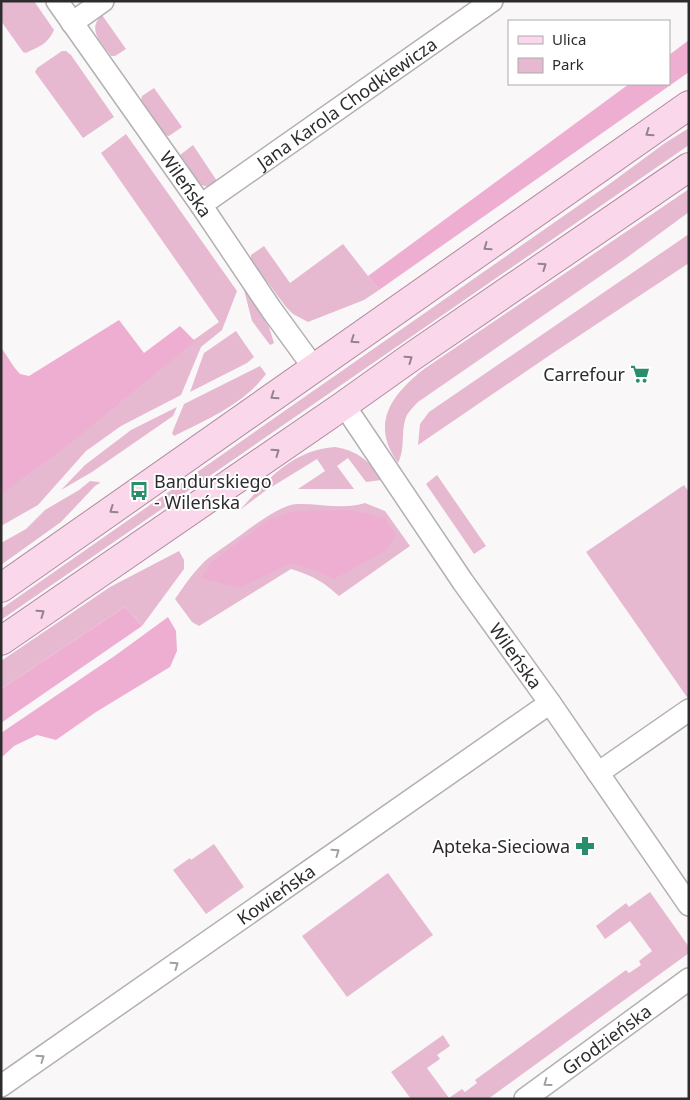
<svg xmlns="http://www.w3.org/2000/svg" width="690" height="1100" viewBox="0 0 690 1100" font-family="'Noto Sans',sans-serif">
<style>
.green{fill:#e6b9d1}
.forest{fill:#edaed1}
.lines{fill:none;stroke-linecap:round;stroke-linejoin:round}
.minor-casing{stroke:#b3b0b2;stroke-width:24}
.major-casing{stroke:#b28a9f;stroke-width:30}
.minor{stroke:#fff;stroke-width:21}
.major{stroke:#fbd7eb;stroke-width:28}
.oneway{stroke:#94828c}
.oneway2{stroke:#a0a0a0}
.labels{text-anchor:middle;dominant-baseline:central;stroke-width:4;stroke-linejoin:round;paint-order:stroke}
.street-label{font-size:18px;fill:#2d2c2d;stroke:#fff}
.poi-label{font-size:18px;fill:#2d2c2d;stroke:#fff;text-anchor:end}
</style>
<rect width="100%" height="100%" fill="#faf7f8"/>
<!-- green -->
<path class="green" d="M1,1H34L54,30C47,45 40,46 26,53L23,52L1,21Z
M102,15L126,49L115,56H111C102,43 86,30 102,15Z
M62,51H66L71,55L114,117L83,138L35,72L37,68Z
M154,88L182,127L169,136L164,135L141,101L142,96Z
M689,128V145L1,620V609L608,185L665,143Z
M126,134L237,291L222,330L201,347L181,395L121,426L86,451L38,505L1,526V477L219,322L101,153Z
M193,145L217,181L208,187L201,185L180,155Z
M689,189V212L625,259L418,402C414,406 410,410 407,415C400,430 406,448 398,463C370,424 391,395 424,369Z
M689,234V263L550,355L418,445L420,424L429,412Z
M343,244L379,290L364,300L308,322L293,314L286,307L251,260V255L264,246L290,283Z
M245,288L269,327L274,343L270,345L252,321L244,290Z
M236,331L254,357L247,363L190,392L204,353Z
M260,366L266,374C244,404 206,420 174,436L172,433L184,404Z
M177,407L173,416L92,472L61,490L85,465L131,430Z
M335,447C356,450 371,461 381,480L366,482L348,458L337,466L354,489H298L325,471L317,459L265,491L240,510C267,480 292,450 335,447Z
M437,475L486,546L474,554L426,484Z
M90,481L99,482L100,483L95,486L61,522L1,565V543L26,529L45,510L79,490Z
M684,485L689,492V700L586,552Z
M365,503L385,511L410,546L339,596C321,580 313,576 291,569L199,626L192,622L175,599C184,586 192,574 203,563C211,555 222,549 231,542C247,531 278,505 297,504C319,503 343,510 365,503Z
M179,551L184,560V569L142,626L125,607L1,689V661L110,587Z
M214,844L244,887L206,914L173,870L190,858L191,860Z
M388,873L433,935L347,997L302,936Z
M650,892L689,947V953L488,1099H411L391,1072L443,1035L450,1046L437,1055L440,1059L427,1068L449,1098L462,1089L465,1092L477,1083L475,1080L626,970L629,973L641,965L639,961L652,951L630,921L605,939L596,926L626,903L629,907Z"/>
<!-- forest -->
<path class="forest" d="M689,40V72L379,290L368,276L629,84H669V55Z
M119,320L144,353L180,326L195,341L68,445L1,494V347L14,367L20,374L29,376Z
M351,510L384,518L396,535L385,551L334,579L317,571L292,563L239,588L201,578L211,563L268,520L296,511Z
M125,607L142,626L1,723V689Z
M168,617L176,631L177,651L170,667L96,712L56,740L37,735L14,746L1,758V733L116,655Z"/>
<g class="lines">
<!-- minor casing -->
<g class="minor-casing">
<g id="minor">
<path id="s1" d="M57,1L201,205L271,309L314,368"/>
<path d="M72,23L103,1"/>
<path id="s2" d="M201,205L492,1"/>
<path id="s3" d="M344,405L463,582L550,703L689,905"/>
<path d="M598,773L689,710"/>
<path id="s4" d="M1,1086L550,703"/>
<path id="s5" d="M525,1099L689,979"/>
</g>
</g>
<!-- major casing -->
<g class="major-casing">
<path id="major" d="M1,588L689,105
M1,641L344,405L410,358L689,167"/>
</g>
<!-- minor -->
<use href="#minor" class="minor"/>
<!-- major -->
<use href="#major" class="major"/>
</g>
<!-- one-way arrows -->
<defs><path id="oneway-chevron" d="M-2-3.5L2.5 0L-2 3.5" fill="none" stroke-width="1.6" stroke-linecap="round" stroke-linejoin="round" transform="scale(1.25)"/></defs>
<g class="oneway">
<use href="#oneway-chevron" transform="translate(649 133) rotate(145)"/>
<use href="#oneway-chevron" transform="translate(487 247) rotate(145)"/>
<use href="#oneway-chevron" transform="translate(543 266) rotate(-35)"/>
<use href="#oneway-chevron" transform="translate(354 340) rotate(145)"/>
<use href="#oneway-chevron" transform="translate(409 359) rotate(-35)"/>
<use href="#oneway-chevron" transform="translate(274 396) rotate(145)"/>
<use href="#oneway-chevron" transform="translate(276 452) rotate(-35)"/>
<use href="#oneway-chevron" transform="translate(113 510) rotate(145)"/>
<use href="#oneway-chevron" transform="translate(41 613) rotate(-35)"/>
</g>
<g class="oneway2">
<use href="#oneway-chevron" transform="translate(336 852) rotate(-35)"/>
<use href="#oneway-chevron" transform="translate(175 965) rotate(-35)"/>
<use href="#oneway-chevron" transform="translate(41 1058) rotate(-35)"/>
<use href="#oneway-chevron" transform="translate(547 1083) rotate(144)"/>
</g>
<!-- icons -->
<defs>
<g id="supermarket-bare" transform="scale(1.5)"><path d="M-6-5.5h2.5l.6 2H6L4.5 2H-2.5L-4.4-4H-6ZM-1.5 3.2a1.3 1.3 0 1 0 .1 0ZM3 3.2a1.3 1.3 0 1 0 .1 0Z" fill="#298f6b" stroke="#fff" stroke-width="2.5" paint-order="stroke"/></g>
<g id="bus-bare" transform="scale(1.5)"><path d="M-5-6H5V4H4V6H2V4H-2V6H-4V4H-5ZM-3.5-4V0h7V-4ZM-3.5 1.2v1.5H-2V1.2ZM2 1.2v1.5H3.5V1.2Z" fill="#298f6b" stroke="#fff" stroke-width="2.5" paint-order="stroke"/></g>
<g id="pharmacy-bare" transform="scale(1.5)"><path d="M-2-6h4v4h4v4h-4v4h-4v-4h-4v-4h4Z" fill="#298f6b" stroke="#fff" stroke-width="2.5" paint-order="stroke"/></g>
</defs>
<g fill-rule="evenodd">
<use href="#supermarket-bare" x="640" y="374"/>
<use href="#bus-bare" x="139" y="491"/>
<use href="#pharmacy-bare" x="585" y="846"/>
</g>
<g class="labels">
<!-- street labels -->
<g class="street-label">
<text stroke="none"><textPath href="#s2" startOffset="178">Jana Karola Chodkiewicza</textPath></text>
<text stroke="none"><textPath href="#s1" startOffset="224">Wileńska</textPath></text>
<text stroke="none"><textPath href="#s3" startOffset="304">Wileńska</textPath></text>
<text stroke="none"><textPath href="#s4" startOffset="335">Kowieńska</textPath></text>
<text stroke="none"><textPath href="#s5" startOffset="101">Grodzieńska</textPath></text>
</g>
<!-- poi labels -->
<g class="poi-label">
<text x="625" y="374">Carrefour</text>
<text x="154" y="481" text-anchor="start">Bandurskiego<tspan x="154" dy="21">- Wileńska</tspan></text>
<text x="570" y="846">Apteka-Sieciowa</text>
</g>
</g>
<!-- border -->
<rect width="690" height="1100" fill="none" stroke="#2d2c2d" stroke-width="5"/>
<!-- legend -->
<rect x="508" y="20" width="162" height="65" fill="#ffffff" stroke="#ababab"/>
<rect x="518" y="36" width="25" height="8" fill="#fbd7eb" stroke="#ababab"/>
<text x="552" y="45" font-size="15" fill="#2d2c2d">Ulica</text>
<rect x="518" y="58" width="25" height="15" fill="#e6b9d1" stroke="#ababab"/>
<text x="552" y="70" font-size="15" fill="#2d2c2d">Park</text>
</svg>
